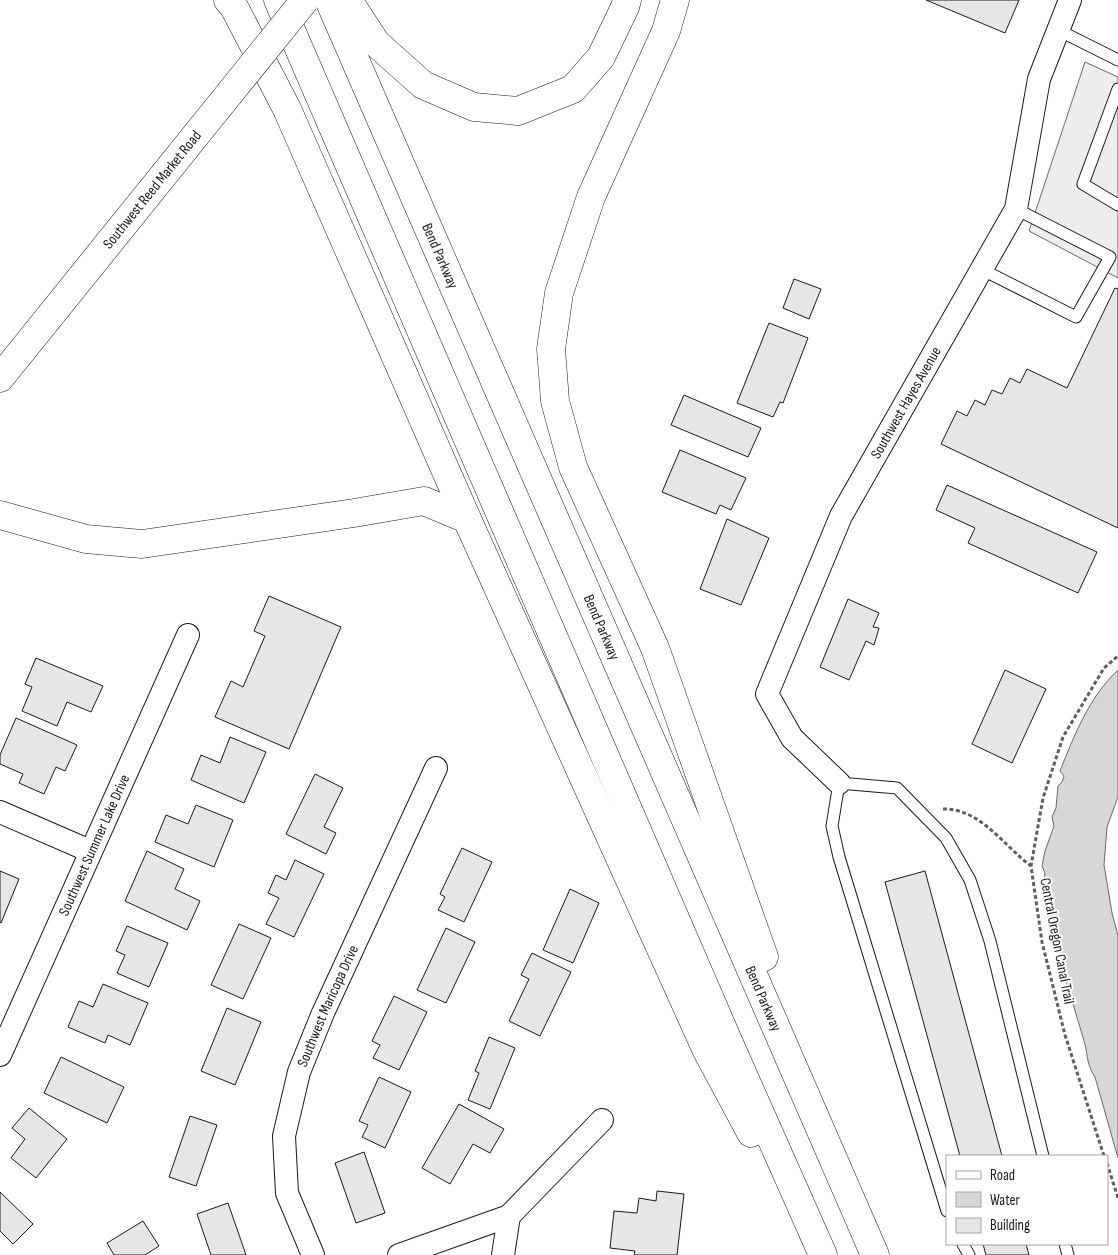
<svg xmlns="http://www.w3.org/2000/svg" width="1118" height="1255" viewBox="0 0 1118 1255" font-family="'Sofia Sans Condensed',sans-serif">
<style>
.built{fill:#ededed;stroke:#6a6a6a}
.water{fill:#d7d7d7;stroke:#6a6a6a}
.building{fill:#e6e6e6;stroke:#1a1a1a}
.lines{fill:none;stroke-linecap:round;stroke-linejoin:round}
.service-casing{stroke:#1a1a1a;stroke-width:13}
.minor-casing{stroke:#1a1a1a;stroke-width:24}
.primary-casing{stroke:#1a1a1a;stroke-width:29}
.trunk-casing{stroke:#1a1a1a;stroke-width:29}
.path{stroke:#5f5f5f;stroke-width:3;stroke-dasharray:4 2.5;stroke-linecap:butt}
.service{stroke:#fff;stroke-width:11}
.minor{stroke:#fff;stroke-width:22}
.primary{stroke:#fff;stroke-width:28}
.trunk{stroke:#fff;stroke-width:28}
.primary-bridge-casing{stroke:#1a1a1a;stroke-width:29;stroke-linecap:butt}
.primary-bridge{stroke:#fff;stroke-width:28}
.labels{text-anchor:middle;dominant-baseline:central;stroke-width:4;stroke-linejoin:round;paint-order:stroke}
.street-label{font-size:15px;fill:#1a1a1a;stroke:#fff}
</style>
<rect width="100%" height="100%" fill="#fff"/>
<!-- built -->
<path class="built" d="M1085,62L1118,77V278L1029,231Z"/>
<!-- water -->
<path class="water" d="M1118,670V797L1107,827L1104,865L1112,913L1118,936V1158L1095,1077C1087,1065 1088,1058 1085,1044L1052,934L1047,903L1043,890L1045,873L1042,866L1045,851L1054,826L1052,817L1056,808L1058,786L1062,782L1064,776L1060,771C1074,736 1089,697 1118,670Z"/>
<!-- building -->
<path class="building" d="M926,0H1019L1005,33Z
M794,279L821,289L809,319L783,308Z
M1115,288L1118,289V528L941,444L957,411L967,416L975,400L985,405L992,390L1002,394L1010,378L1020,383L1027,369L1067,388Z
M769,323L808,338L783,403L780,402L773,417L737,403Z
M684,395L761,428L748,457L671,425Z
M680,450L746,478L731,510L720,505L716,514L662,492Z
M947,485L1097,552L1078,593L968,543L975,528L936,510Z
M727,519L769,538L741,605L700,589Z
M269,596L341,627L289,749L215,717L231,681L243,687L265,636L254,631Z
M848,599L879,613L873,627L879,628L874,645L866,641L849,680L820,667Z
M36,658L103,686L91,712L67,702L57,726L22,711L32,687L25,684Z
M1005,670L1046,689L1012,763L972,744Z
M16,718L77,745L65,771L56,767L44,794L19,783L23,774L0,764V755Z
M230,737L266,752L244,803L191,780L201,755L220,763Z
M315,774L343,788L324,827L336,833L326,854L286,834Z
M196,805L233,820L214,867L155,842L166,815L188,824Z
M462,848L492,862L464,922L438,910L445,897L440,894Z
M147,851L184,869L175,889L200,901L187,930L125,901Z
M295,860L324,874L294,937L266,924L279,898L268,893L276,875L286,880Z
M0,871L19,879L1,923L0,922Z
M925,871L1002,1156H960L885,882Z
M570,889L599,903L573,963L543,950Z
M239,924L271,938L243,999L211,985Z
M127,926L168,943L149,987L117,973L125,955L116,951Z
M446,928L475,942L446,1003L417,990Z
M532,953L571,972L540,1036L509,1021L529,979L521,975Z
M103,984L148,1003L130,1045L108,1035L105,1043L68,1027L79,1001L93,1007Z
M394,996L427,1012L399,1070L373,1058L380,1045L372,1041Z
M227,1008L261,1022L235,1085L201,1071Z
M489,1037L515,1048L490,1109L468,1100L479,1073L475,1071Z
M61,1057L124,1087L107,1123L44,1093Z
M379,1077L411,1092L385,1148L362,1137L368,1125L359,1121Z
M459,1104L504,1129L490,1153L473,1144L450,1184L422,1168Z
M29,1108L67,1139L36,1178L11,1158L25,1139L12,1128Z
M190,1116L217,1125L196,1186L169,1177Z
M364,1152L385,1213L356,1223L335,1163Z
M657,1191L684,1194L677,1255H634L635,1251L610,1248L614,1211L637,1213L639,1198L656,1201Z
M0,1192L33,1224L13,1244L0,1231Z
M228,1203L246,1255H211L197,1214Z
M143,1221L159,1246L145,1255H114L107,1243Z
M983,1244H1026L1029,1255H986Z"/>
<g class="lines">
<!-- service casing -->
<g class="service-casing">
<path id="service" d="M1058,30L1118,60
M1118,89L1083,184L1118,205
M981,269L1076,317L1110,257L1016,209
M947,1211L839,857L832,826L839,783L897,788L946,838L970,880L990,941L1043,1156
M963,1244L969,1255
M1065,1244L1068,1255"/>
</g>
<!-- minor casing -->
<g class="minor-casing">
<g id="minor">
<path id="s1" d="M839,783L792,738L767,694L841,516L1016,209L1039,79L1070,0"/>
<path d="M0,812L90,851"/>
<path id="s2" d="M0,1055L188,635"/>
<path id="s3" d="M313,1255L287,1193L284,1136L299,1072L323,1013L436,768"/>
<path d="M399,1255L509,1216L602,1120"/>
<path d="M503,1255L509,1216"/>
</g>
</g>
<!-- primary casing -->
<g class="primary-casing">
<g id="primary">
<path id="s4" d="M0,378L229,94"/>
</g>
</g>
<!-- trunk casing -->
<g class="trunk-casing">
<g id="trunk">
<path d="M228,0L234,7L287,109L467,519"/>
<path d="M278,0L729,1043L823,1255"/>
<path id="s5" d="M329,0L875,1255"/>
<path d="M348,0L376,43L423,85L474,107L518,111L573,89L601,57L625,7L627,0"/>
<path d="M675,0L666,31L591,197L559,293L551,349L555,401L573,467L655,648L764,957"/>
<path d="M0,515L86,539L142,544L354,513L424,501L467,519L707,1051L751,1133"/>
</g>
</g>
<!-- path -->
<path class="path" d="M943,809C980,808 1004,846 1031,866
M1104,1156L1065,1035L1042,942L1031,866L1043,798L1063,737L1104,668L1118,656
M1107,1163L1118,1198"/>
<!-- service -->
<use href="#service" class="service"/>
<!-- minor -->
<use href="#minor" class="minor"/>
<!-- primary -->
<use href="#primary" class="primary"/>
<!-- trunk -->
<use href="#trunk" class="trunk"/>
<!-- primary-bridge casing -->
<g class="primary-bridge-casing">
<path id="primary-bridge" d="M229,94L305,0"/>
</g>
<!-- primary-bridge -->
<use href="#primary-bridge" class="primary-bridge"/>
</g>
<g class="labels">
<!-- street labels -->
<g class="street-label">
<text stroke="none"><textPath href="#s4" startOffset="242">Southwest Reed Market Road</textPath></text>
<text stroke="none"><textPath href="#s5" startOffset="279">Bend Parkway</textPath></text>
<text stroke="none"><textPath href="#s1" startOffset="439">Southwest Hayes Avenue</textPath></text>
<text stroke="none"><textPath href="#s5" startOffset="684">Bend Parkway</textPath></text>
<text stroke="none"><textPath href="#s2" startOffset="230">Southwest Summer Lake Drive</textPath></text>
<text transform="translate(1057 941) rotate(79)">Central Oregon Canal Trail</text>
<text stroke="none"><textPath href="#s5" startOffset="1089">Bend Parkway</textPath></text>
<text stroke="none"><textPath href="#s3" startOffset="262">Southwest Maricopa Drive</textPath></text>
</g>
</g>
<!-- legend -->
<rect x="946" y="1155" width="162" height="90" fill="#ffffff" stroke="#a3a3a3"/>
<rect x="956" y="1171" width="25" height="8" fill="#ffffff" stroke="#a3a3a3"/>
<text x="990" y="1180" font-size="15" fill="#1a1a1a">Road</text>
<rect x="956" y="1192" width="25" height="15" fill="#d7d7d7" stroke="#a3a3a3"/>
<text x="990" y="1205" font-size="15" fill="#1a1a1a">Water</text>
<rect x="956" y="1218" width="25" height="15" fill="#e6e6e6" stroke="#a3a3a3"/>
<text x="990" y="1230" font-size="15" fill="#1a1a1a">Building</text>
</svg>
